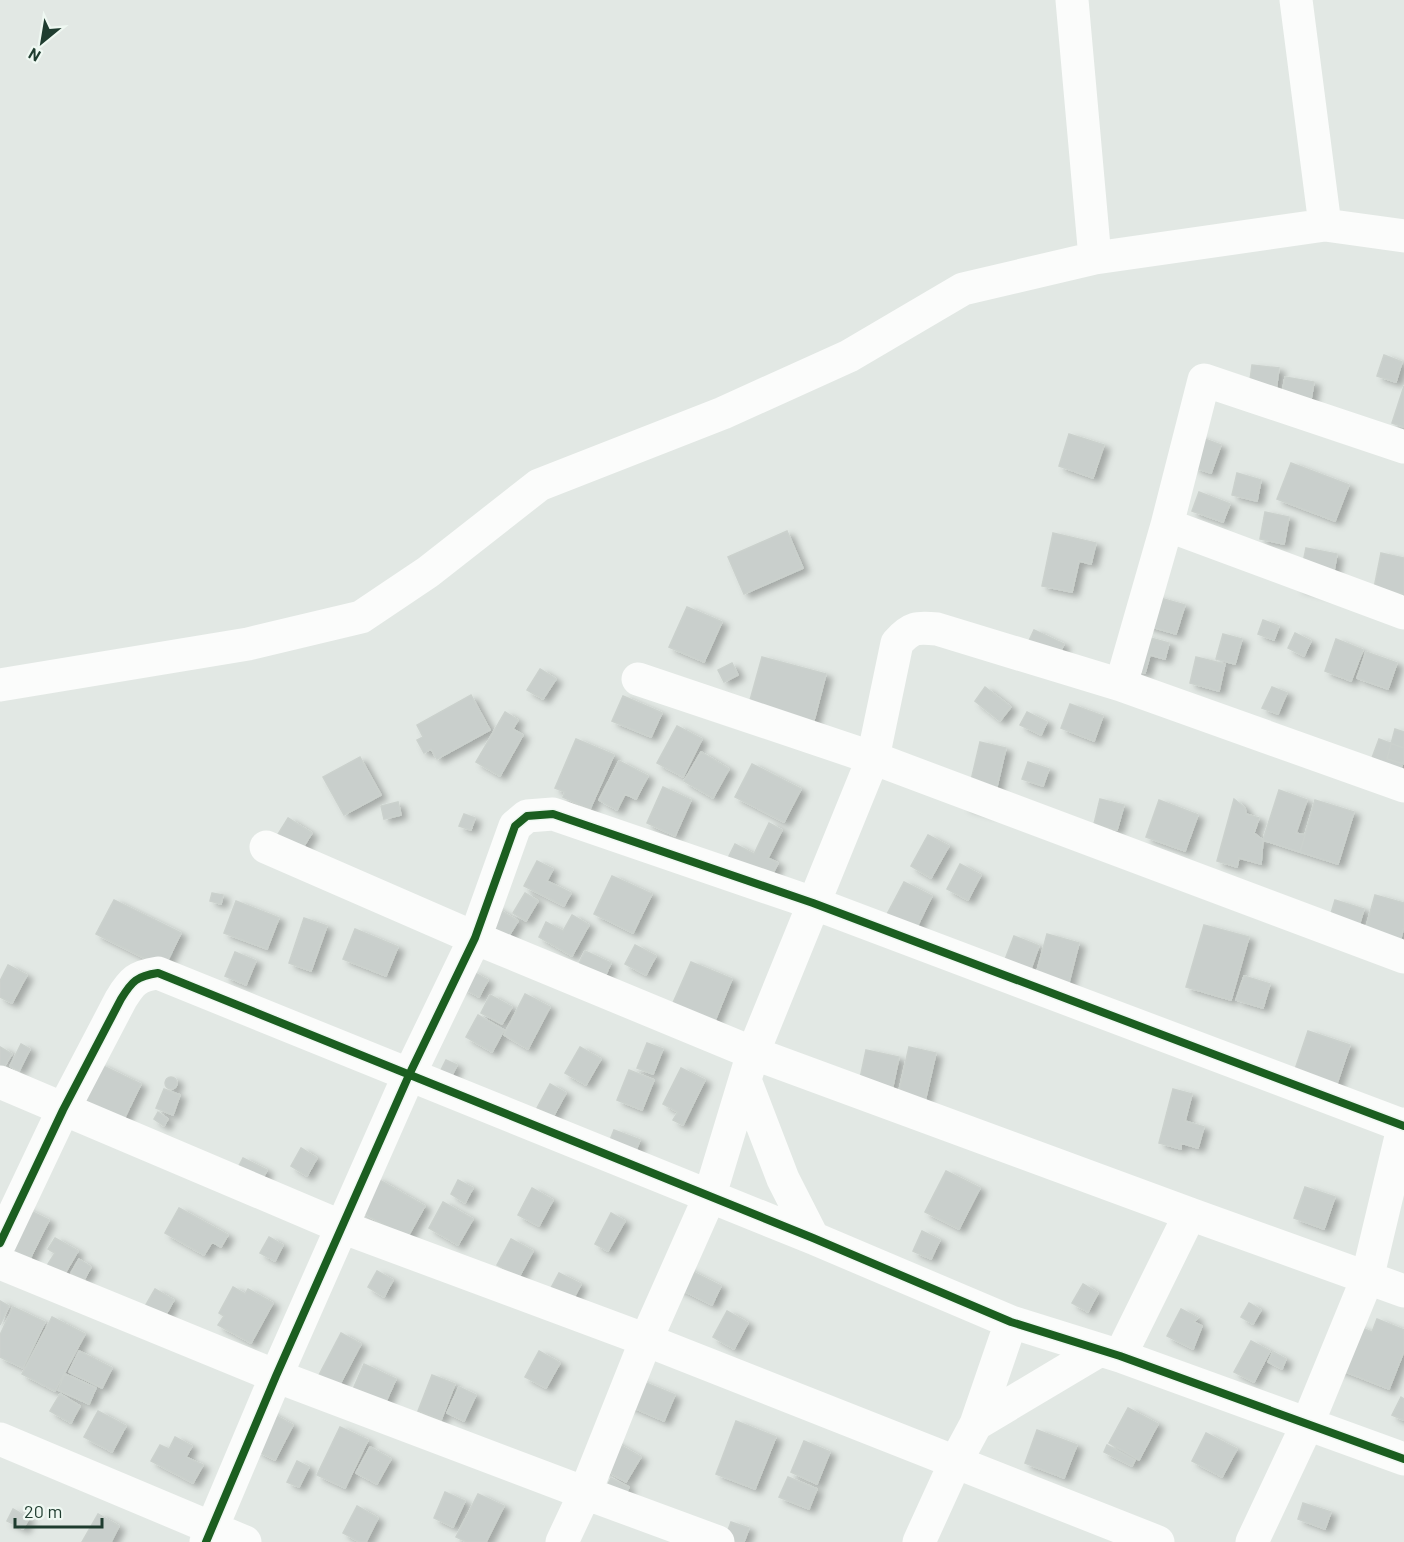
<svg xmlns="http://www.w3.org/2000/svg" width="1404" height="1542" viewBox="0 0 1404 1542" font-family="Barlow,sans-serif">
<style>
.building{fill:#c9cfcc;stroke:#cbd1cd;stroke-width:1.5;filter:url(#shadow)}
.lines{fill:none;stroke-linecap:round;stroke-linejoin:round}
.minor{stroke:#fbfcfb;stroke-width:33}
.cycleway-casing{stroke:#eff8f2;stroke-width:11}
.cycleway{stroke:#1b5e20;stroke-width:8}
</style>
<defs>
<filter id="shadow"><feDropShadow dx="6" dy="4" stdDeviation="3" flood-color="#0004"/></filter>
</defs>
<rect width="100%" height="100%" fill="#e2e8e4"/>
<!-- building -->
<path class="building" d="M1384,355L1402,362L1396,382L1377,376Z
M1252,365L1279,368L1275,398L1248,395Z
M1285,377L1314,382L1308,417L1279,412Z
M1404,386V427L1392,423Z
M1188,433L1221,445L1211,473L1195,468Z
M1069,434L1104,445L1093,478L1059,466Z
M1291,463L1349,485L1335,521L1277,499Z
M1237,473L1261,480L1257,501L1232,495Z
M1199,492L1230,504L1223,522L1192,511Z
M1265,512L1289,517L1284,544L1260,539Z
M787,531L803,568L744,594L728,557Z
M1053,533L1096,543L1091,564L1079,561L1072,592L1042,586Z
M1306,548L1337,554L1330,593L1298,587Z
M1381,553L1404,558V594L1374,588Z
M1153,596L1185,605L1176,634L1145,625Z
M687,607L722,622L704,662L669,647Z
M1263,620L1279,626L1274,640L1258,634Z
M1034,630L1064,644L1058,657L1028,643Z
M1132,633L1169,643L1165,659L1150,655L1145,673L1124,667Z
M1295,633L1311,641L1304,656L1288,648Z
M1223,634L1242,639L1235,664L1216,659Z
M1336,639L1363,650L1351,681L1325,671Z
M1366,652L1397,663L1388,689L1357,678Z
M762,657L826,674L812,728L747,711Z
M1196,657L1225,664L1219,691L1190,683Z
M732,663L738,675L724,682L718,670Z
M540,669L556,679L543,699L527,690Z
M985,687L1011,707L1000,721L975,701Z
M1272,687L1287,693L1278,714L1262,708Z
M471,695L490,730L437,759L431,749L424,753L417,740L423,737L417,725Z
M623,696L662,713L651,737L612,721Z
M1070,704L1103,716L1094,741L1061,728Z
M505,712L518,720L513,729L523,735L500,776L476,762Z
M1027,712L1047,722L1041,735L1020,725Z
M677,726L702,739L683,777L657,763Z
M1395,729L1404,732V764L1387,759Z
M576,739L614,755L590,809L563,797L565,792L555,788Z
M1379,739L1404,748V760L1395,785L1366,774Z
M980,742L1006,748L991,812L965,806Z
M701,752L729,769L713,798L684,781Z
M360,757L381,795L344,815L323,777Z
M619,761L648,776L636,799L625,794L617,810L599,800Z
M1028,762L1049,769L1043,786L1022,779Z
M752,764L801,789L784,822L735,797Z
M663,787L691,800L675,836L647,823Z
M1279,790L1307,800L1296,833L1305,835L1300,852L1263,840Z
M1100,799L1124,805L1117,830L1094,824Z
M1234,799L1245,808L1246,814L1259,818L1254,833L1263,840L1261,864L1239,858L1237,867L1217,861Z
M1159,800L1198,815L1185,851L1146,837Z
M1315,800L1354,812L1338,864L1300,852Z
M398,802L401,815L384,819L381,806Z
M464,814L475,818L471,830L459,826Z
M288,818L312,833L299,854L275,839Z
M769,823L782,830L768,858L778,863L765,889L723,868L735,844L754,854Z
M928,835L949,846L931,878L911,866Z
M537,861L553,869L547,881L571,893L564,906L524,886Z
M960,864L981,875L968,900L947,889Z
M612,876L652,894L633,933L594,914Z
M904,882L932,896L913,935L884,920Z
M212,893L223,895L221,904L210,901Z
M525,893L538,901L526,921L513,913Z
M1375,895L1404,903V927L1396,955L1361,945Z
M114,900L181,933L164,968L96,934Z
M1335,900L1364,909L1355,939L1326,930Z
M236,901L279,918L267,949L224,933Z
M493,906L518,921L502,947L477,932Z
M572,915L589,925L572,956L539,937L546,922L563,931Z
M304,918L327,926L311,971L289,963Z
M1204,925L1249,937L1231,1000L1186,987Z
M355,929L398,947L386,976L343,959Z
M1047,934L1079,943L1064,1002L1031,993Z
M1014,936L1039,946L1027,980L1001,970Z
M635,945L656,956L646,975L625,964Z
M585,951L611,963L602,983L576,970Z
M235,952L256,961L246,985L225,976Z
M691,962L732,979L714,1023L672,1005Z
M8,965L27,975L12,1003L0,997V981Z
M471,971L488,980L479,997L461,987Z
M1244,976L1270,984L1263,1008L1236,1000Z
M525,994L550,1007L528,1049L504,1035Z
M490,995L512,1007L502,1024L481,1013Z
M478,1015L504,1030L492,1052L466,1037Z
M1308,1031L1350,1045L1331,1101L1289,1087Z
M647,1043L663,1049L653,1074L637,1068Z
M21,1044L30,1049L19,1071L10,1066Z
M0,1047L12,1054L4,1067L0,1065Z
M580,1047L601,1059L586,1085L565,1073Z
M909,1047L936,1053L925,1101L898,1095Z
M866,1050L899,1057L891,1095L858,1088Z
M446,1060L457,1065L450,1079L439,1074Z
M99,1064L141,1084L122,1123L80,1103Z
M681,1068L705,1080L683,1125L673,1120L678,1112L663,1104Z
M629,1070L654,1080L642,1110L617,1100Z
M165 1083a6 6 0 1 1 12 0a6 6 0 1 1-12 0Z
M550,1084L566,1093L553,1117L537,1108Z
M164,1089L180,1095L173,1115L156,1108Z
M1173,1089L1192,1094L1185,1121L1204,1127L1198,1148L1181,1143V1149L1159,1143Z
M158,1112L168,1119L164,1126L154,1119Z
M614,1130L640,1140L628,1171L602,1160Z
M301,1148L317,1158L307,1176L291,1166Z
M243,1158L267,1170L254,1195L230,1183Z
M946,1171L980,1188L959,1229L925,1212Z
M376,1178L425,1206L407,1238L358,1210Z
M458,1180L473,1188L465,1203L451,1194Z
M1305,1187L1335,1197L1324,1229L1294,1218Z
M532,1188L553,1200L539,1226L518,1215Z
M8,1200L49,1220L24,1271L0,1259Z
M443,1202L473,1219L458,1245L429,1228Z
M179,1208L228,1235L221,1247L212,1242L204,1255L165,1233Z
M611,1213L625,1221L608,1251L595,1244Z
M922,1231L940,1240L931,1259L913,1251Z
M269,1237L283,1245L275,1261L260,1253Z
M55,1238L78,1251L60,1282L43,1272L55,1253L48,1249Z
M511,1239L533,1251L519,1277L497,1265Z
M79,1259L91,1267L84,1280L71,1273Z
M681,1266L721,1286L712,1305L671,1285Z
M377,1271L393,1280L384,1297L368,1287Z
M559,1273L581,1284L567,1311L545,1299Z
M1083,1284L1098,1293L1088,1312L1072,1303Z
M233,1287L245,1294L248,1289L273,1303L251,1343L218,1325L224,1316L219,1313Z
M155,1289L174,1300L160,1325L140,1315Z
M0,1301L9,1306L0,1325Z
M1249,1303L1261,1310L1253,1324L1241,1317Z
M13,1307L45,1322L23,1368L0,1357V1335Z
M1181,1309L1198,1318L1194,1322L1202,1326L1193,1349L1167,1336Z
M727,1311L748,1323L734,1349L713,1337Z
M52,1317L85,1334L55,1391L22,1374Z
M1377,1319L1404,1330V1351L1389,1389L1323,1363L1341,1320L1372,1332Z
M341,1333L361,1344L339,1386L319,1375Z
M1251,1341L1270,1351L1254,1382L1234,1372Z
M79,1351L112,1368L102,1388L69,1372Z
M539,1351L560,1363L546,1388L525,1377Z
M1273,1352L1286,1359L1282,1369L1268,1362Z
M364,1364L396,1379L378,1419L346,1405Z
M65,1374L96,1388L89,1404L58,1390Z
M432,1375L455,1384L441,1420L418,1411Z
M629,1376L675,1395L664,1421L618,1401Z
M459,1387L476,1395L464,1421L447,1413Z
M60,1394L80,1406L71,1423L50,1411Z
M1401,1397L1404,1399V1420L1392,1415Z
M262,1408L293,1425L275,1460L257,1451Z
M1128,1408L1158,1424L1139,1460L1109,1443Z
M98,1411L126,1426L112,1452L84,1437Z
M736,1421L776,1437L755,1489L716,1474Z
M340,1427L368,1440L345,1488L317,1475Z
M1037,1430L1077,1445L1064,1478L1025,1463Z
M1206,1433L1237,1449L1222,1477L1192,1461Z
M602,1435L641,1457L626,1482L588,1460Z
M175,1437L192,1446L186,1457L203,1465L193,1483L151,1461L160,1445L169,1449Z
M804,1441L830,1452L817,1484L791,1472Z
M1107,1445L1135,1460L1132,1466L1104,1452Z
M370,1447L391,1459L377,1484L356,1473Z
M297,1461L309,1467L299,1487L287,1482Z
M788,1477L817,1489L809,1509L779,1497Z
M611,1478L629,1487L618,1509L600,1500Z
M445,1492L465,1501L453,1527L434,1518Z
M478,1494L504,1506L486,1542H467L456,1537Z
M1303,1503L1331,1512L1325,1529L1298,1519Z
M357,1506L378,1518L366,1542H360L343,1533Z
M13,1509L29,1518L23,1529L7,1521Z
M98,1514L119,1526L111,1542H82Z
M731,1522L749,1528L744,1542H735L725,1538Z"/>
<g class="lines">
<!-- minor -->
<path class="minor" d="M1072,0L1095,258L1325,225L1404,236
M1296,0L1325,225
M1167,525L1404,613
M638,679L873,758L1404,957
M0,685L248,644L361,617L428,572L539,485L723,413L849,356L963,289L1095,258
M1121,685L1167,525L1204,380L1404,447
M266,847L475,938L753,1053L1190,1214
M745,1080L783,1179L813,1238
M0,1082L342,1227L646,1340L1158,1542
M0,1243L63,1110L121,999C132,981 137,976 158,973L813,1238L1011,1322L1120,1356L1404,1459
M0,1263L276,1376L585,1493L718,1542
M1120,1356L1190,1214L1404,1291
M976,1424L1100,1350
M0,1439L245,1542
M206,1542L276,1376L409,1075L475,938L515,826L527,816L553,814L813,903L1404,1126
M562,1542L585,1493L646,1340L709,1198L753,1053L873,758L897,643C911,627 917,627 937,629L1121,685L1404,786
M919,1542L955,1463L976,1424L1011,1322
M1252,1542L1307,1425L1367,1279L1404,1124"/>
<!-- cycleway casing -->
<g class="cycleway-casing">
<path id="cycleway" d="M0,1243L63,1110L121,999C132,981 137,976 158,973L813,1238L1011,1322L1120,1356L1404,1459
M206,1542L276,1376L409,1075L475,938L515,826L527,816L553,814L813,903L1404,1126"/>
</g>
<!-- cycleway -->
<use href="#cycleway" class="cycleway"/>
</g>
<!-- north arrow -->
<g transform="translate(42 42) rotate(210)" stroke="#eff8f2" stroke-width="4.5" paint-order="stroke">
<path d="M0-4.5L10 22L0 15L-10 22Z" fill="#1f3c2f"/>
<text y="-9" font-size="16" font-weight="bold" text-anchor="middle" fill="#1f3c2f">N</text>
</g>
<!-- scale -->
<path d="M15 1518v9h87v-9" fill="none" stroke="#1f3c2f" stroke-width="3"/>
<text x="24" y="1518" font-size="18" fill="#1f3c2f" stroke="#eff8f2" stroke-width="4.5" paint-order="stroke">20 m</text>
</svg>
